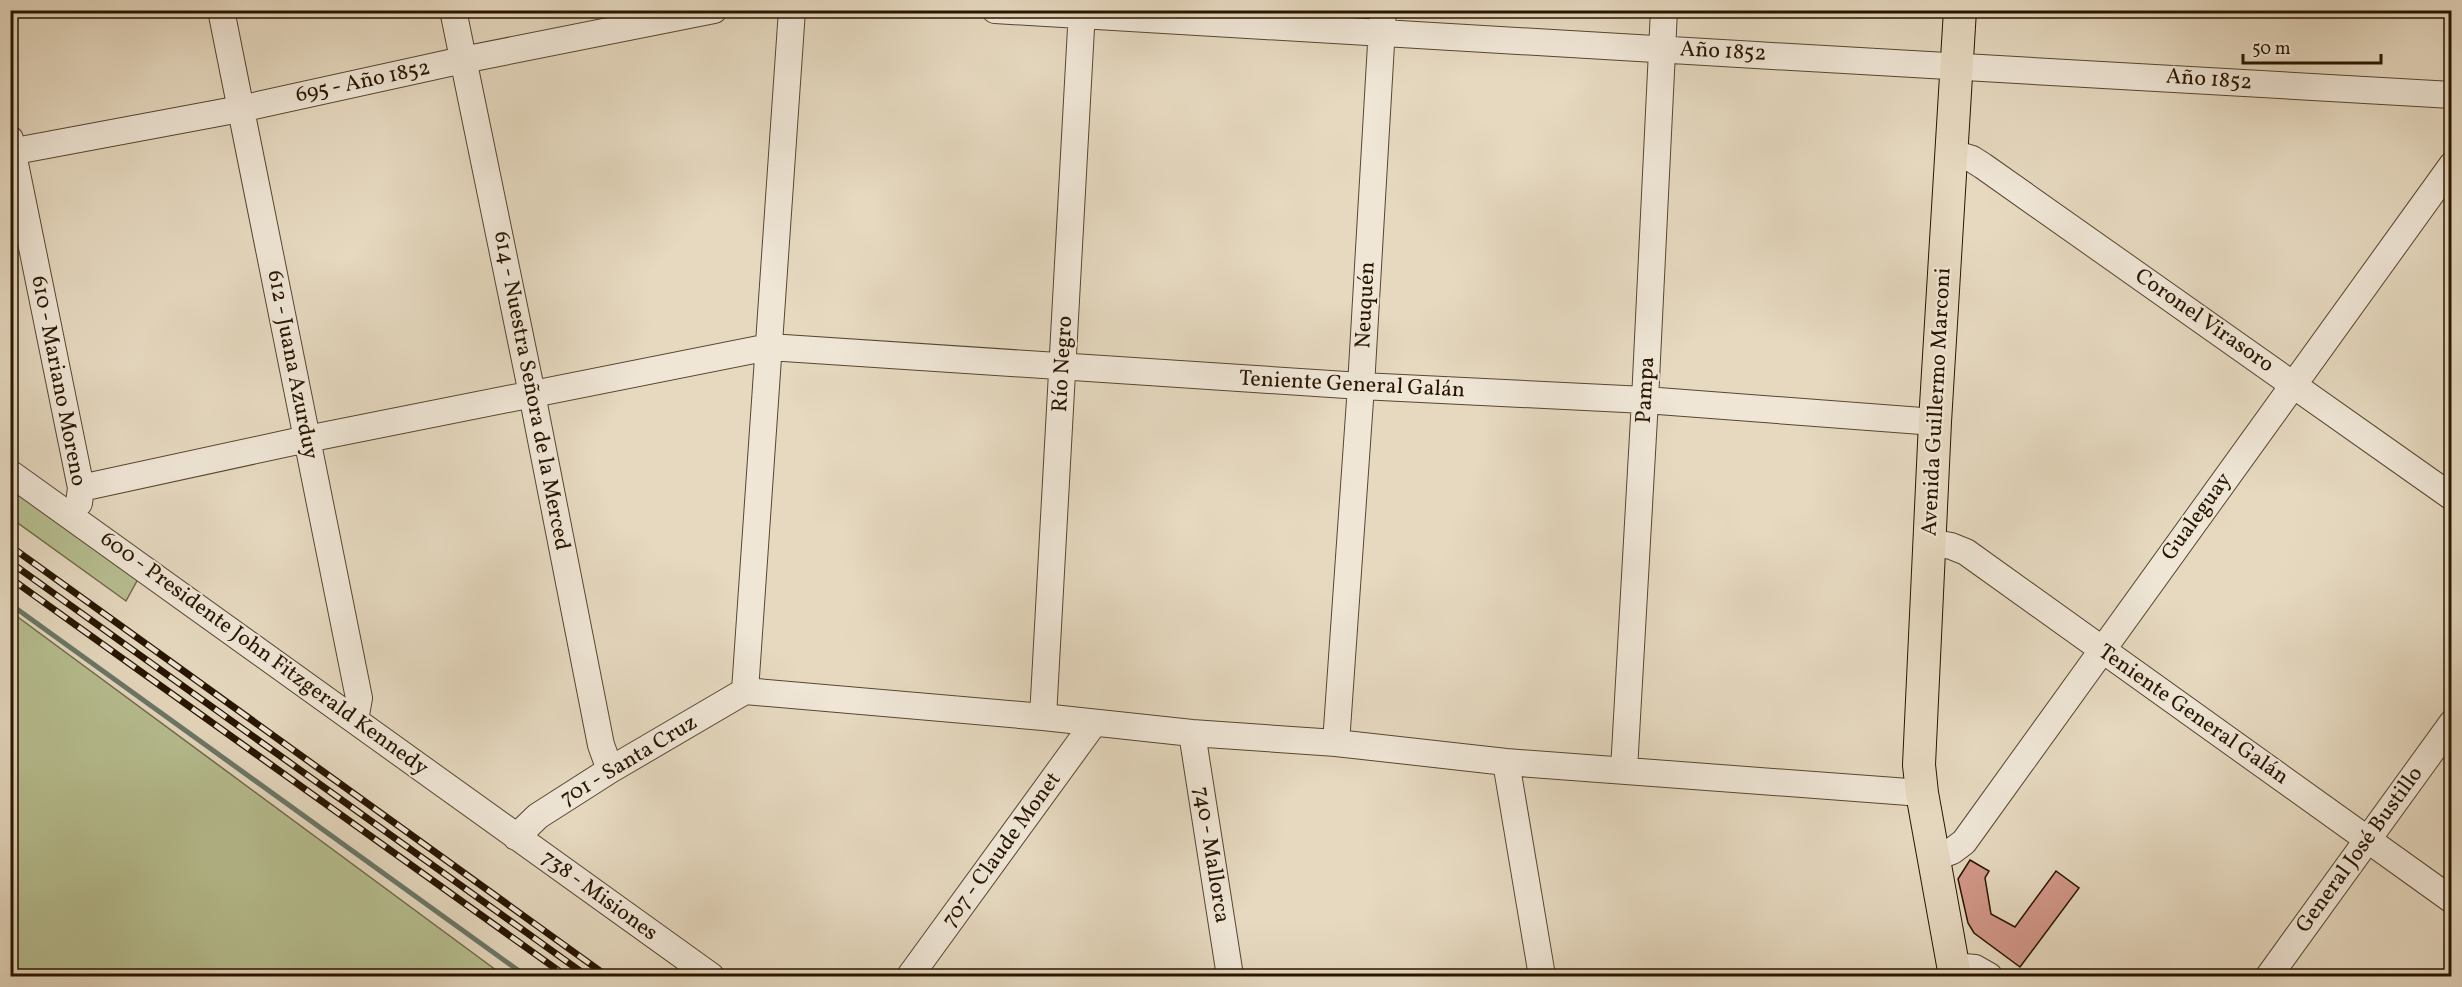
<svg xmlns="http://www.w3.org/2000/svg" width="2462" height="987" viewBox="0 0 2462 987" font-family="Vollkorn,serif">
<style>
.green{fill:#b7bf91;stroke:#706a48;stroke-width:1.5}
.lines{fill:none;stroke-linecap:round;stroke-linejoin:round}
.stream{stroke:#6b7868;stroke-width:5}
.building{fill:#d39889;stroke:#281500;stroke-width:1.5}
.minor-casing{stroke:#584630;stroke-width:28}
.major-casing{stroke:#281500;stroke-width:34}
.minor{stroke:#efe6d6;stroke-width:26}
.major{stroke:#e6d9c0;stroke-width:32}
.rail-casing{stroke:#281500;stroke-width:7}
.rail{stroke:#efe6d6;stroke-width:4.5;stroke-dasharray:14;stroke-linecap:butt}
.labels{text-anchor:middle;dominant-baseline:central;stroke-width:4.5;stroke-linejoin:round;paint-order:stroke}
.street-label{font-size:22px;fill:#281500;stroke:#efe6d6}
</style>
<rect width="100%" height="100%" fill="#e6d9c0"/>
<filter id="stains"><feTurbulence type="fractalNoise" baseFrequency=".00333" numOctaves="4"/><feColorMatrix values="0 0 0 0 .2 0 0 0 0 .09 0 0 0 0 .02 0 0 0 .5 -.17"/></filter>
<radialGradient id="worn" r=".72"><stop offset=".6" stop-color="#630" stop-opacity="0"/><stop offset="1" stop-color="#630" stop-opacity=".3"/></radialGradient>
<!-- green -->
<path class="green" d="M11,489L138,579L126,601L11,518Z
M11,612L500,973L497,976H11Z"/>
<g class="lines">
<!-- stream -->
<path class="stream" d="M10,604L526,976"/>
</g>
<!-- building -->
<path class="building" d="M1970,860L1989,871L1985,878L1991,914L2015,927L2056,871L2079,888L2020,967L1974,933L1968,923L1958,879Z"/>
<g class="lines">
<!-- minor casing -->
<g class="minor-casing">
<path id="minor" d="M221,10L359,698L355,720
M453,10L532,394L601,745L610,770
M995,10C1481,42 1966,65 2452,95
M10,139L81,488L79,503
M10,152L240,109L463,60L714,10
M1952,153L1972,159L1983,166L2452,497
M10,473L711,976
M81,488L307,439L769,347L1361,386L1645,400L1935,422
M1929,542L1951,546L1966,552L2452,900
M745,691L1043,717L1192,733L1336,743L1506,762L1922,793
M745,691L792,10
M1043,717L1082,10
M1192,733L1230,976
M1336,743L1361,386L1383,10
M1506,762L1542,976
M1624,770L1645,400L1664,10
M516,837L538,816L610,770L745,691
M1933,858L1952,851L1964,842L2452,165
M1953,966L1975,968L1989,976
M910,976L1094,723
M2269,976L2452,723"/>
</g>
<!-- major casing -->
<g class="major-casing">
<path id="major" d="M1955,976L1922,793L1919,765L1935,422L1960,10"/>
</g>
<!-- minor -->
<use href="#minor" class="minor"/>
<!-- major -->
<use href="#major" class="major"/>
<!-- rail casing -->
<g class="rail-casing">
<path id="rail" d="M10,546L607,976
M10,562L587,976
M10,578L566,976"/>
</g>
<!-- rail -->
<use href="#rail" class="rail"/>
</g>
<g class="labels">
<!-- street labels -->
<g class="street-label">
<text transform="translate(1723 52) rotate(3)">Año 1852</text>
<text transform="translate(2209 80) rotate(4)">Año 1852</text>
<text transform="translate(363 82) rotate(-12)">695 - Año 1852</text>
<text transform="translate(1366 305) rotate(-87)">Neuquén</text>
<text transform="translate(2204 321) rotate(35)">Coronel Virasoro</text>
<text transform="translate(1063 364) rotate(-87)">Río Negro</text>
<text transform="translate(292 365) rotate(79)">612 - Juana Azurduy</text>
<text transform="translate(58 381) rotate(79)">610 - Mariano Moreno</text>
<text transform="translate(1352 385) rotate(3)">Teniente General Galán</text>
<text transform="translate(1646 390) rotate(-87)">Pampa</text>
<text transform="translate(531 391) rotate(79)">614 - Nuestra Señora de la Merced</text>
<text transform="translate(1937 402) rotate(-87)">Avenida Guillermo Marconi</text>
<text transform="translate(2197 517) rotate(-54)">Gualeguay</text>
<text transform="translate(264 654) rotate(36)">600 - Presidente John Fitzgerald Kennedy</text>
<text transform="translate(2193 715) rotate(35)">Teniente General Galán</text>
<text transform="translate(629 761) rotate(-31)">701 - Santa Cruz</text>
<text transform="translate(1002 850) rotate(-54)">707 - Claude Monet</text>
<text transform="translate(2360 850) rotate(-54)">General José Bustillo</text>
<text transform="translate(1211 855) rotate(81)">740 - Mallorca</text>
<text transform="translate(599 896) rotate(36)">738 - Misiones</text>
</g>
</g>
<!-- margin -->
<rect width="2462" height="987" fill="none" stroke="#e6d9c0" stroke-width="36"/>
<rect x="12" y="12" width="2438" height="963" fill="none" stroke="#281500" stroke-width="3"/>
<rect x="18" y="18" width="2426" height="951" fill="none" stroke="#281500" stroke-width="1.5"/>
<!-- scale -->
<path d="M2243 54v9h138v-9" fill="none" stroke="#281500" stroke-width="3"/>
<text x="2252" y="54" font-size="18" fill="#281500" stroke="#efe6d6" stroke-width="4.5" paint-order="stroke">50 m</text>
<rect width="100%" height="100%" filter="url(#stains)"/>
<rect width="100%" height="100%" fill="url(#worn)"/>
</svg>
